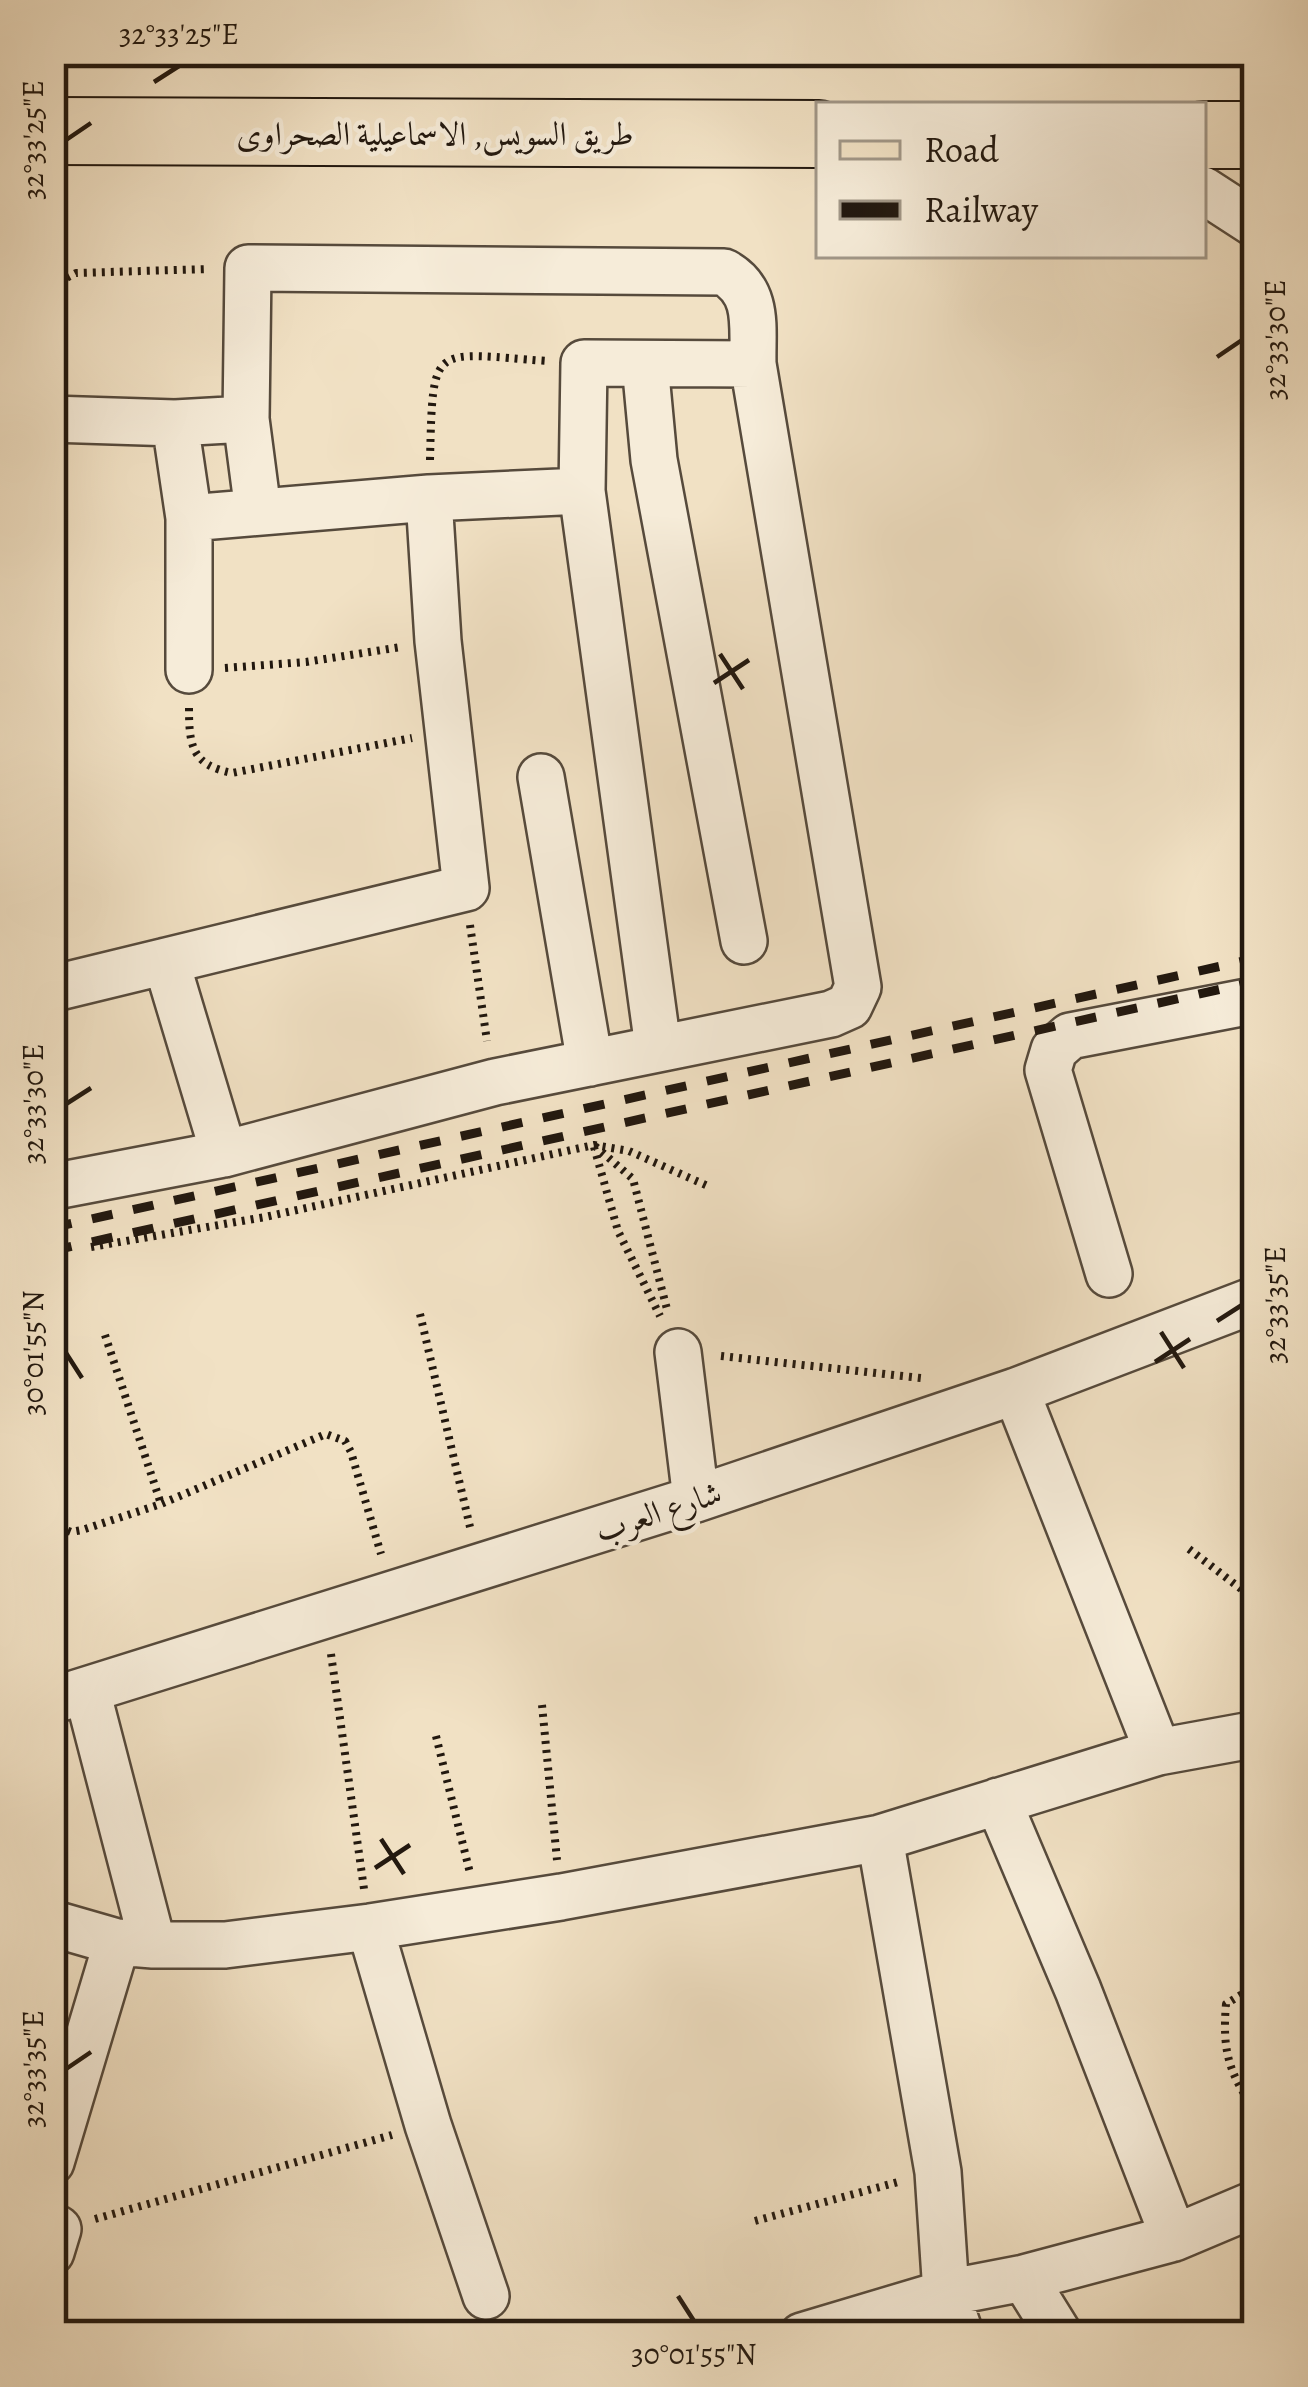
<svg xmlns="http://www.w3.org/2000/svg" width="1308" height="2387" viewBox="0 0 1308 2387" font-family="Alegreya,Amiri,serif">
<style>
.lines{fill:none;stroke-linecap:round;stroke-linejoin:round}
.street-casing{stroke:#564a3c;stroke-width:50}
.primary-casing{stroke:#22180f;stroke-width:70}
.path{stroke:#22180f;stroke-width:8;stroke-dasharray:3 6;stroke-linecap:butt}
.street{stroke:#f6ecd9;stroke-width:45}
.primary{stroke:#f1e1c4;stroke-width:66}
.rail{stroke:#22180f;stroke-width:9;stroke-dasharray:21 21;stroke-linecap:butt}
.ticks{fill:none;stroke:#22180f;stroke-width:4.5}
.labels{text-anchor:middle;dominant-baseline:central;stroke-width:9;stroke-linejoin:round;paint-order:stroke}
.street-label{font-size:33px;fill:#22180f;stroke:#f6ecd9}
.neatline{fill:none;stroke:#22180f;stroke-width:4.5}
.ticks-label{font-size:30px;text-anchor:middle;fill:#22180f}
</style>
<rect width="100%" height="100%" fill="#f1e1c4"/>
<filter id="stains"><feTurbulence type="fractalNoise" baseFrequency=".00167" numOctaves="4"/><feColorMatrix values="0 0 0 0 .2 0 0 0 0 .09 0 0 0 0 .02 0 0 0 .5 -.17"/></filter>
<radialGradient id="worn" r=".72"><stop offset=".6" stop-color="#630" stop-opacity="0"/><stop offset="1" stop-color="#630" stop-opacity=".3"/></radialGradient>
<g class="lines">
<!-- street casing -->
<g class="street-casing">
<path id="street" d="M1203,190L1257,225
M645,364L654,460L744,941
M51,419L175,423L246,419
M175,423L189,518V670
M258,511L246,419L248,268L724,272C760,292 752,328 753,364
M189,518L429,498L582,491
M541,777L590,1063
M166,961L224,1154
M51,989L466,888L438,641L429,498
M51,1187L224,1154L495,1082L831,1014L849,1006L858,987L753,364L584,363L582,491L658,1047
M1109,1274L1048,1070L1054,1050L1070,1036L1257,1000
M678,1352L696,1499
M1016,1391L1158,1752
M87,1691L153,1945
M51,1701L696,1499L1016,1391L1257,1299
M998,1801L1078,1990L1174,2238
M880,1838L938,2172L946,2293L961,2336
M51,1923L117,1942L153,1945H225L370,1927L561,1897L880,1838L1158,1752L1257,1734
M370,1927L428,2125L486,2296
M51,2162L117,1942
M51,2227L58,2229L51,2252
M1024,2278L1060,2336
M802,2336L946,2293L1024,2278L1174,2238L1257,2203"/>
</g>
<!-- primary casing -->
<g class="primary-casing">
<path id="primary" d="M51,131L819,134
M1203,135H1257"/>
</g>
<!-- path -->
<path class="path" d="M51,286L76,273L208,269
M430,460C433,340 431,353 547,361
M225,668L306,662L401,647
M189,708C189,746 192,765 232,773L412,738
M470,925L487,1041
M595,1146L633,1179L668,1313
M594,1147L618,1231L660,1316
M91,1247L265,1217L594,1145L629,1151L710,1187
M420,1314L470,1527
M105,1335L161,1504
M721,1356L921,1378
M51,1524L71,1532L82,1530L161,1504L326,1434L345,1441L351,1452L381,1554
M1189,1549L1245,1592
M1257,1555L1245,1592L1257,1691
M331,1654L364,1889
M542,1705L557,1860
M436,1736L470,1873
M1257,1985L1226,2004C1222,2052 1229,2074 1257,2113
M95,2219L392,2135
M755,2221L898,2182"/>
<!-- street -->
<use href="#street" class="street"/>
<!-- primary -->
<use href="#primary" class="primary"/>
<!-- rail -->
<path class="rail" d="M51,1228L1257,958
M51,1251L1257,981"/>
</g>
<!-- ticks -->
<path class="ticks" d="M154,82L179,66M66,140L91,123M1217,357L1242,340M720,654L743,689M714,683L749,660M66,1104L91,1088M1217,1321L1242,1305M1161,1332L1184,1368M66,1353L82,1378M1155,1362L1190,1339M381,1839L404,1874M375,1868L410,1845M66,2069L91,2052M678,2296L694,2321"/>
<g class="labels">
<!-- street labels -->
<g class="street-label">
<text x="435" y="133">طريق السويس, الاسماعيلية الصحراوى</text>
<text transform="translate(658 1511) rotate(-18)">شارع العرب</text>
</g>
</g>
<!-- margin -->
<rect width="1308" height="2387" fill="none" stroke="#f1e1c4" stroke-width="132"/>
<!-- legend -->
<rect x="816" y="102" width="390" height="156" fill="#f6ecd9" stroke="#a19788" stroke-width="3"/>
<rect x="840" y="141" width="60" height="18" fill="#f1e1c4" stroke="#a19788" stroke-width="3"/>
<text x="924" y="162" font-size="36" fill="#22180f">Road</text>
<rect x="840" y="201" width="60" height="18" fill="#22180f" stroke="#a19788" stroke-width="3"/>
<text x="924" y="222" font-size="36" fill="#22180f">Railway</text>
<rect x="66" y="66" width="1176" height="2255" class="neatline"/>
<g class="ticks-label">
<text x="179" y="44">32°33'25"E</text>
<text transform="translate(33 140) rotate(-90)" y="10">32°33'25"E</text>
<text transform="translate(1275 340) rotate(-90)" y="10">32°33'30"E</text>
<text transform="translate(33 1104) rotate(-90)" y="10">32°33'30"E</text>
<text transform="translate(1275 1305) rotate(-90)" y="10">32°33'35"E</text>
<text transform="translate(33 1353) rotate(-90)" y="10">30°01'55"N</text>
<text transform="translate(33 2069) rotate(-90)" y="10">32°33'35"E</text>
<text x="694" y="2364">30°01'55"N</text>
</g>
<rect width="100%" height="100%" filter="url(#stains)"/>
<rect width="100%" height="100%" fill="url(#worn)"/>
</svg>
